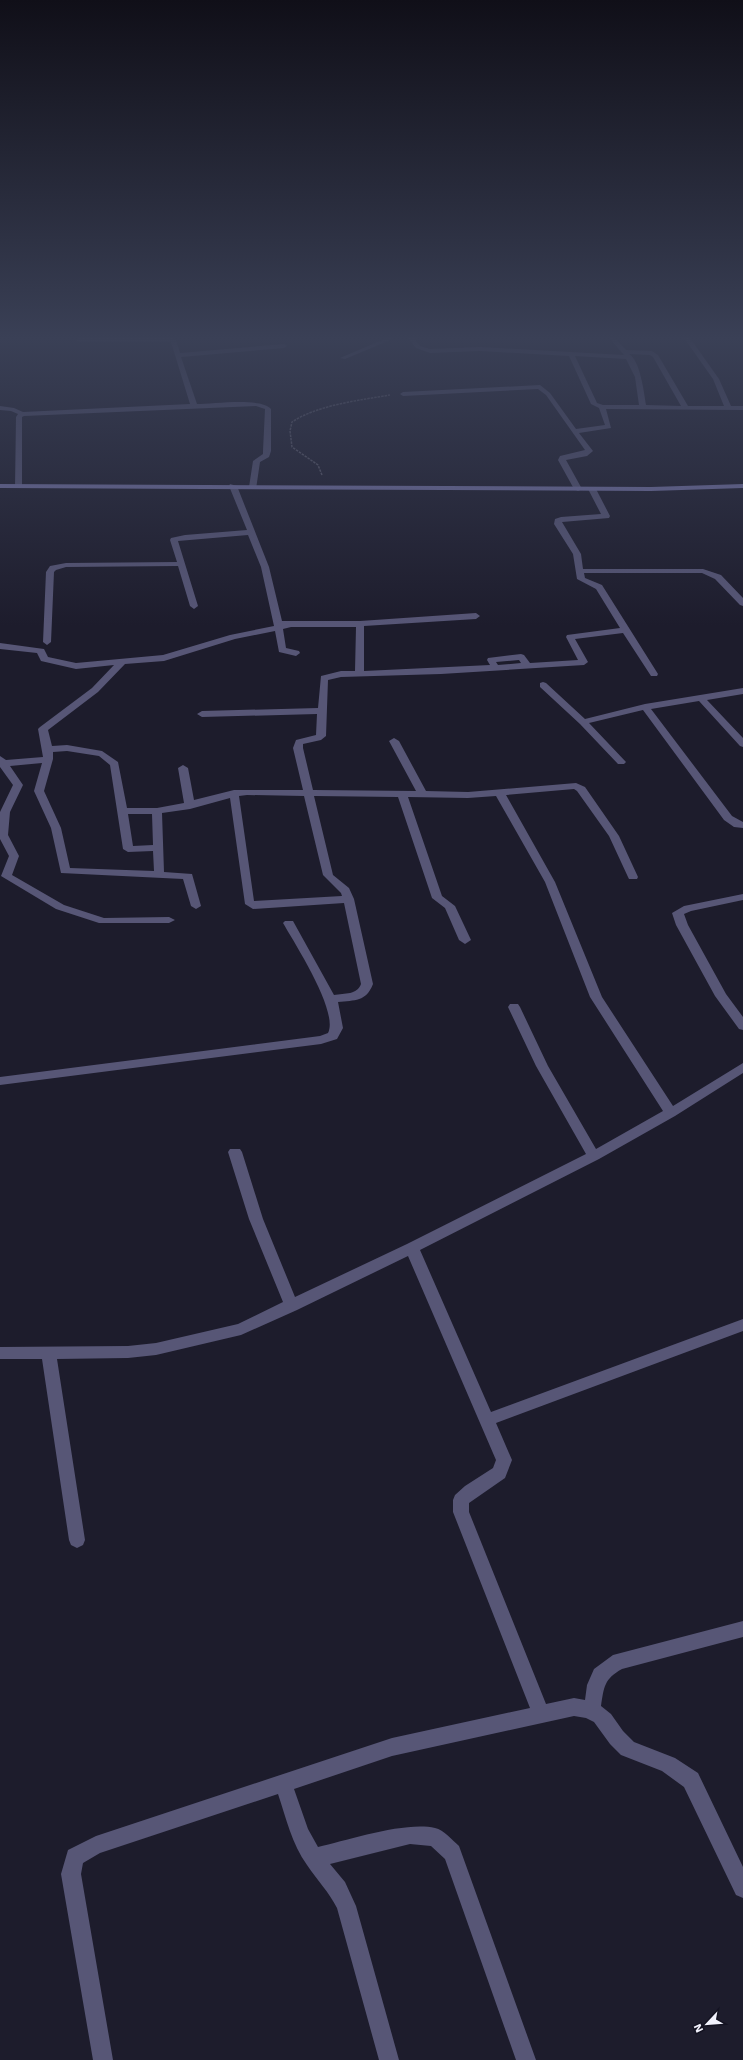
<svg xmlns="http://www.w3.org/2000/svg" width="743" height="2060" viewBox="0 0 743 2060" font-family="'Work Sans',sans-serif">
<style>
.lines{fill:none;stroke-linecap:round;stroke-linejoin:round}
.path{stroke:#5d5c6b;stroke-width:1.5;stroke-dasharray:2.5 1;stroke-linecap:butt}
.street{fill:#575676;fill-rule:evenodd}
.secondary{fill:#7775a8;fill-rule:evenodd}
</style>
<rect width="100%" height="100%" fill="#1d1c2c"/>
<g class="lines">
<!-- path -->
<path class="path" d="M322,475L318,465L292,447L290,431L292,422C317,405 361,400 390,395"/>
<!-- street -->
<path class="street" d="M173,338L176,340L180,353L284,344L287,346L284,348L181,357L197,404C213,404 261,397 271,409V451L269,457L260,462L256,489L249,487L253,461L263,454V451L265,409L256,406L24,416L22,417V486L15,488L16,417L18,414L11,411L0,410V406L14,408L23,412L190,404L171,342H79L76,340L79,338Z
M387,338H395L345,359L340,358Z
M408,338H414L420,346L430,349L480,347L624,355L609,338H615L626,350L652,351L658,355L688,406H724L713,379L684,338H690L719,379L731,406H743V410L606,409L611,428L579,433L593,451L587,456L566,460L582,489L578,491L574,489L558,460L560,456L585,450L546,395L538,389L403,396L400,394L403,392L540,385L550,393L576,429L605,425L599,408L591,404L569,356L480,351L430,353L416,348ZM629,354L650,355L653,357L681,406L646,405C644,392 640,360 629,354ZM575,356L626,359L635,377L639,405H603L597,403Z
M230,484L237,486L269,567L282,621H360L476,613L480,616L476,619L364,626V671L490,665L487,660L488,658L521,654L524,655L530,663L578,660L566,637L567,635L620,628L596,589L577,579L573,554L554,524L555,519L561,517L601,514L588,489L592,487L596,489L610,516L609,518L562,522L581,554L583,569H703L721,575L743,598V606L740,605L715,579L702,573H584L585,578L602,585L658,674L657,676H651L623,633L575,639L588,662L584,665L441,674L341,677L328,680L326,736L321,740L303,744V748L313,790L416,791L389,741L394,738L399,741L426,791L468,792L576,783L585,787L619,836L638,877L637,879H629L628,877L609,836L577,791L574,789L506,795L555,882L602,997L673,1106L743,1063V1073L675,1116L599,1159L420,1250L491,1412L743,1319V1331L496,1423L512,1460L505,1478L469,1503V1512L546,1704L574,1698L585,1700L587,1685L594,1669L613,1655L743,1621V1637L622,1669C604,1679 604,1687 601,1706L611,1714L623,1731L634,1742L675,1758L698,1773L743,1867V1898L736,1895L684,1787L662,1771L621,1755L610,1744L594,1722L586,1718L574,1716L392,1756L294,1789L308,1829L318,1847C348,1840 406,1821 435,1828C444,1830 452,1840 459,1846L536,2060H516L445,1859L431,1846L410,1844L330,1864L345,1882L356,1906L399,2060H379L337,1908C329,1892 317,1880 307,1865C292,1844 286,1818 278,1794L100,1853L83,1863L81,1874L113,2060H93L61,1874L68,1850L96,1836L392,1738L530,1708L453,1512V1500L455,1495L465,1486L493,1468L496,1460L408,1256L297,1310L241,1335L156,1355L128,1358L57,1359L85,1540L83,1545L77,1548L71,1545L69,1540L42,1359H0V1347L128,1346L156,1343L238,1324L283,1302L249,1219L228,1152L230,1149H240L242,1152L263,1219L295,1297L407,1244L586,1154L536,1066L508,1007L510,1004H518L520,1007L548,1066L596,1149L663,1111L590,997L545,882L496,796L468,798L408,797L442,896L455,906L471,940L465,944L459,940L445,908L432,898L398,797L314,796L333,875L349,888L354,899L373,984C366,1002 355,1000 338,1002L343,1028L337,1039L321,1044L0,1085V1077L320,1036L328,1033C339,1012 295,944 283,923L285,921H293L334,995C345,993 357,995 361,984L344,903L253,909L245,904L230,798L190,809L162,813L164,872L192,874L201,906L196,909L191,906L183,879L61,873L51,828L34,791L42,763L10,766L23,785L10,812L8,835L19,856L12,875L64,905L104,918L169,917L175,920L169,923H99L56,909L1,876L9,856L0,839V812L13,785L0,767V756L6,760L43,757L38,729L40,727L92,688L114,665L76,669L41,661L37,653L0,649V643L44,649L48,657L76,663L163,655L230,635L274,626L261,567L248,535L178,541L198,606L194,609L190,606L178,566L66,567L56,570L54,572L51,642L47,645L43,642L46,572L50,566L66,563L177,562L170,540L171,538L185,535L247,530L229,486ZM291,627H356L355,671H341L321,676L318,708L202,711L197,714L202,717L317,714L316,735L296,740L293,748L303,790H234L194,800L188,768L183,765L178,768L184,803L157,808H127L118,762L102,751L67,745L52,746L48,730L98,692L125,664L164,661L235,639L275,631L279,652L296,656L300,653L299,651L286,648L283,629ZM519,660L521,663L498,665L496,662ZM67,751L99,756L110,765L123,849L128,852L153,851L154,871L70,868L61,828L44,791L53,759V752ZM247,795L304,796L323,875L341,893L342,896L254,901L239,796ZM128,814H152L153,845L133,846Z
M543,682L546,683L585,719L645,704L743,688V694L707,700L743,738V747L740,746L699,701L651,709L732,816L743,822V828L734,827L724,820L643,710L589,723L626,762L624,764H618L580,724L540,687V683Z
M743,894V900L691,911L684,914L688,925L726,994L743,1017V1030L739,1029L715,996L676,925L672,913L684,906Z"/>
<!-- secondary -->
<path class="secondary" d="M0,484L651,487L743,484V488L651,491L0,488Z"/>
</g>
<!-- sky -->
<linearGradient id="sky" x2="0" y2="1"><stop stop-color="#100f18"/><stop offset="0.54" stop-color="#3a4056"/><stop offset="1" stop-color="#3a4056" stop-opacity="0"/></linearGradient>
<rect width="743" height="626" fill="url(#sky)"/>
<!-- north arrow -->
<g transform="translate(707 2024) rotate(244)" stroke="#141322" stroke-width="3" paint-order="stroke">
<path d="M0-3L7 15L0 10L-7 15Z" fill="#f2f2fd"/>
<text y="-6" font-size="11" font-weight="bold" text-anchor="middle" fill="#f2f2fd">N</text>
</g>
</svg>
